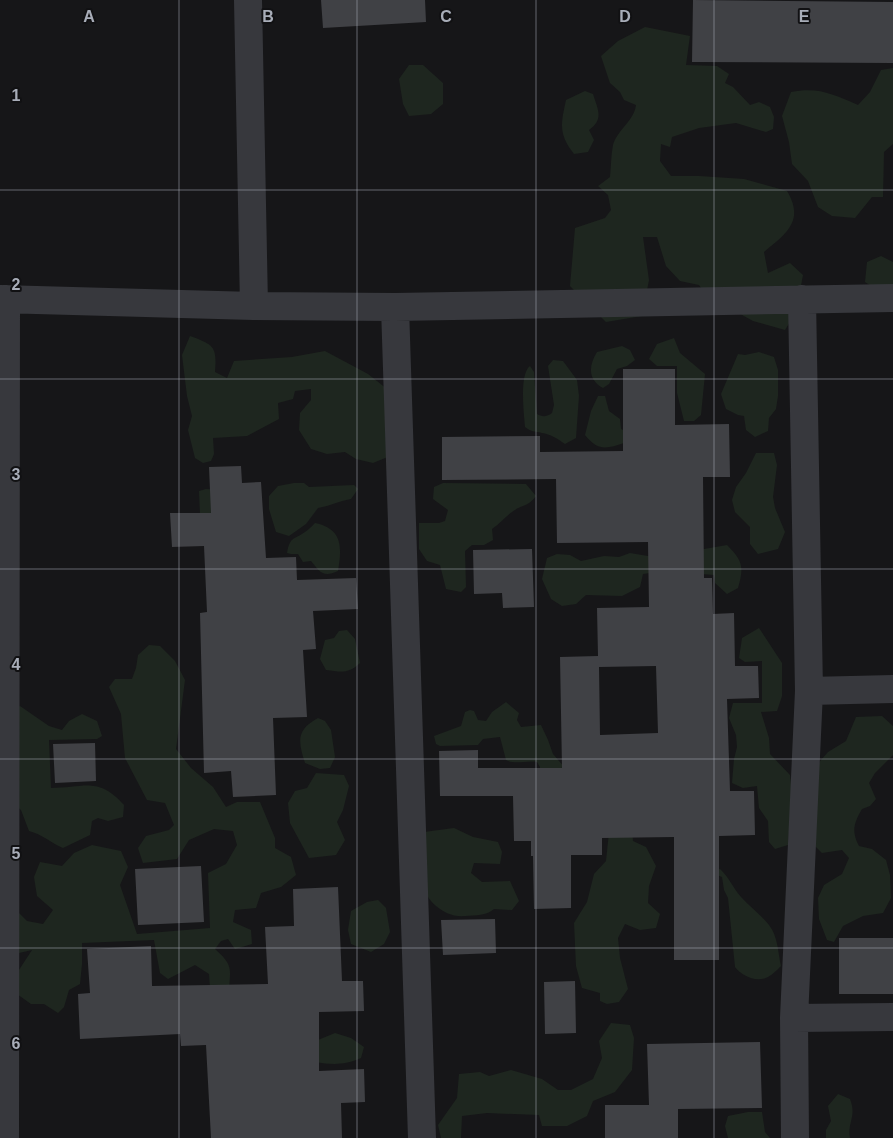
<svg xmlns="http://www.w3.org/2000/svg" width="893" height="1138" viewBox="0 0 893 1138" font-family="Arial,sans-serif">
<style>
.green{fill:#1e261f}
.building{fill:#404145;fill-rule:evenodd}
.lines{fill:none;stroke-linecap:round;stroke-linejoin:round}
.minor{stroke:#37383d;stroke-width:28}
.grid{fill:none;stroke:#a8adb8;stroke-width:1;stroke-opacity:0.55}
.grid-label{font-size:16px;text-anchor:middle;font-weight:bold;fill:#a8adb8;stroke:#111113;stroke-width:4;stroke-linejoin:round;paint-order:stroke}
</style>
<rect width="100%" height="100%" fill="#161618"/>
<!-- green -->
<path class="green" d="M645,27L690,36L686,65L717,66L729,74L725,83L733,87L750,105L759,102L770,107L774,117L773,129L766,132L736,123L699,128L672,137L670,147L661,144L660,161L671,176H699L744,179L787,191C805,221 786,234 764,252L768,273L790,263L803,275L796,312L785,330L753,321L706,295L699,285L680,281L666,266L657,237H643L649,280L642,316L606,322L570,286L575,228L605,218L611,210L608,195L598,186L610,177C611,167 611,155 613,145C618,129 634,121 636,105L624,100L620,92L610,83L601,56L618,41Z
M409,65H423L443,83V104L431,114L409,116L403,104L399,79Z
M893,68V144L884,152L883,197H872L855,218L832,216L818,207L808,181L792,164L789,142L782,116L791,92C819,87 832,94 858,105L870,92L881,70Z
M585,91L593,94C598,110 604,119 589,130L594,140L588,152L574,154C558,133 561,124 566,100Z
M881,256L893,262V309L887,296L865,282L867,262Z
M190,336C214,345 217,346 215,372L227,378L234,361L292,357L325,351L368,374L387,389L390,456L373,463L356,459L345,452L327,454L311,449L299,430L300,413L311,400V389L295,391L293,399L278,403L279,419L247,436L213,438L214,454L211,461L203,463L195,458L188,430L192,416L187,396L182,355Z
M674,338L680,353L705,374L701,415L694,421H684L677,393V366H657L649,359L657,344Z
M622,346L630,350L635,360L627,366L617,369L609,384L603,388C587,379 589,365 597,352Z
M759,352L774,357L778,370V396L776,409L769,418L768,431L755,437L746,430L744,416L738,415L726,409L721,394L738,354L745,355Z
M553,360L563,361L577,380L579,396L576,438L565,444C558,439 550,434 542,433C534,431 531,432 525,427C524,414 519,374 530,366L534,372L537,414C542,417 547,417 552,413L554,405L548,366Z
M598,396H605L609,411L620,419L621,429L627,432L624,443C606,449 598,451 585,435L591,411Z
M756,453H774L777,465L773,497L775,508L785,532L778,549L758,554L750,544V527L735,512L732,500L736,487L746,473Z
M294,483H304L309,487L354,485L358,489L351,499C338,501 331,506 318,508L306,524L289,536L276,532L269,509V496L278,486Z
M443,483L526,484L536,496C527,508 522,504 512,512C505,517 500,524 492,529L493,540L484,545H472L465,551L466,587L461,592L446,589L440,565L427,561L419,549V523H439L445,521L448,510L433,499L434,487Z
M206,489L220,490L226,495L201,539L199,491Z
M315,523C343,529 342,547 338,571C323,578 320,572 311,561L303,562L298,554H291L287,553C290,536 294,540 305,532C308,530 312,526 315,523Z
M727,545C743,561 744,567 738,588L727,594L715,583L714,575L665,571L643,574L640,587L622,596L586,595L576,604L562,606L551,599L542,579L547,558L557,554L570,555L581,561L604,556L619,557L630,553L648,556L670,555Z
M759,628L782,663V696L777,711L761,712L769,738L770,754L790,775L792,793L788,845L775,849L769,842L768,821L759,808L757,786L743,788L732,783L734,759L737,747L736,735L729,718L733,703H762V661L745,662L739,658L742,638Z
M347,630L355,639L360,663C348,674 342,672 326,670L320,659L325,640L334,638L339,631Z
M149,645L160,646L175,661L185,680L176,749L191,768L213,787L226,807L237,802H260L275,838V848L291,857L296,875L281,887L261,893L256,908L235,910L233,922L251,930L252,944L235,949L228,939L221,941L215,949C234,966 230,968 229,992L211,1003L209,974L195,965L168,979L160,973L154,940L82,943V964L80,984L69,990L64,1007L58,1013L44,1004H31L17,994L15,976L32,950L19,953L15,909L27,921L43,924L53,910L37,896L34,877L40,862L62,866L74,853L92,845L121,851L128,867L120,885L137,934L210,928L208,873L226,864L237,845L233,831L214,829L189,840L177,859L143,863L138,848L146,836L169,830L174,825L165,803L147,800L125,758L121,714L109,687L115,679H132L136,668L138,655Z
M506,702L519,713L517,720L521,727L541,725L548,740L553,754L565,768L539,780L540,767L537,762C527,760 515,765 506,760L500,737L483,739L478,745L440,746L436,744L434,736L461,726L465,712L470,710L474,711L478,720L486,721L492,712Z
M20,706L49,726L62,730L69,721L82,714L97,721L102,736L97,739L49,740L51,788C84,788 98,776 124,805L123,817L108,821L98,818L92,821L90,835L63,848C51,843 42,834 29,831L21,810L12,803L0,714Z
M882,716L893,726V755L875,773L869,783L876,799L870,806L862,809C854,823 851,831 859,846L872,849L886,860L890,875L891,898L883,913L863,916L843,926L834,942L827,940L819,919L818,898L824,885L842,874L849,858L842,850L822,853L814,845V768L828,752L846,741L856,717Z
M318,718L325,721L331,730L335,757L330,768L320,769L305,763C298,741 296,730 318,718Z
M316,773L344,775L349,786L343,810L337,822L345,840L336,855L309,858L290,823L288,803L295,791L307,788Z
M630,802L633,841L646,847L656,866L649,886L648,903L660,914L656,928L640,930L625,924L618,938L620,958L628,989L619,1002L607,1004L600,1001V993L582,988L576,966L574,923L587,902L594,874L606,861L609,832Z
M454,828L473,837L498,842L502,852L500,864L474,863L471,873L482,882L510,881L519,901L512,910L494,909C486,916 476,915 465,916C453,917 445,913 436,906C415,889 423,857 424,832Z
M720,869C729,877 733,888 741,897C750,907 761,915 769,925C778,936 778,953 781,966C777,970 772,975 768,977C756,983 742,976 735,967L728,898L724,890L722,877L717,875L716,870Z
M378,900L386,908L390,932L384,944L371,952L351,944L348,930L351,911L367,902Z
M611,1023L630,1025L634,1038L632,1070L615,1092L593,1101L587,1116L567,1126H542L539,1115L487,1113L462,1116L461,1138H441L438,1125L457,1098L459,1074L480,1072L489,1076L511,1070L542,1079L558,1090H571L593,1079L602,1058L599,1041Z
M335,1033L351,1038L364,1047L361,1058C345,1065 333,1065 315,1062L318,1040Z
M838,1094L850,1099C857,1117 847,1122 850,1138H826V1130L831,1121L828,1106Z
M748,1112H762L765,1132L770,1138H728L725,1126L728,1116Z"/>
<!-- building -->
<path class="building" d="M321,0H425L426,22L323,28Z
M693,0L893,2V63L692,62Z
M623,369H675V425L729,424L730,477H703L704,578H712L713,614L734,613L735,666H758L759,698L727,699L730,791H754L755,835L719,836V960H674V837L602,838V855H571V908L534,909L533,856H531V841H514L513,796H440L439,751L478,750V768H562L560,657L598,656L597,608L649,607L648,542L557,543L556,479L442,480V437L540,436V452L623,451ZM656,666L658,733L600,735L599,667Z
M241,466L242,483L261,482L266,558L296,557L297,580L356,578L358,609L313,611L316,649L303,650L307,717L273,718L276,795L233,797L231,771L204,773L200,613L207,612L204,546L172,547L170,513H211L209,467Z
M532,549L534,607L503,608L502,593L474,594L473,550Z
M95,743L96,781L55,783L53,744Z
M201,866L204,922L138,925L135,869Z
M338,887L342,981H363L364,1011L319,1012V1071L364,1069L365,1102L341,1103L342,1138H211L206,1045L181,1046L180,1034L80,1039L78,994L90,993L87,949L151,946L152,986L268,984L265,927L294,926L293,889Z
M495,919L496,953L443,955L441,920Z
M839,938H893V994H839Z
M575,981L576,1033L545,1034L544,982Z
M760,1042L762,1108L678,1109V1138H605V1105H649L647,1044Z"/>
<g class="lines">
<!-- minor -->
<path class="minor" d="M248,0L254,306
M0,299L254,306L395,307L893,298
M395,307L422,1138
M809,691L893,689
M794,1018L893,1017
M5,1138L6,299
M795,1138L794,1018L809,691L802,299"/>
</g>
<!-- grid -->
<path class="grid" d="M179,0V1138M357,0V1138M536,0V1138M714,0V1138M0,190H893M0,379H893M0,569H893M0,759H893M0,948H893"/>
<g class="grid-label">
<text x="89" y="22">A</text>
<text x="268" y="22">B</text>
<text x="446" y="22">C</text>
<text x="625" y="22">D</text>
<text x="804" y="22">E</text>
<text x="16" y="101">1</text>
<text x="16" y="290">2</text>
<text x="16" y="480">3</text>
<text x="16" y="670">4</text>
<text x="16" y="859">5</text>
<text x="16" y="1049">6</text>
</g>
</svg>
